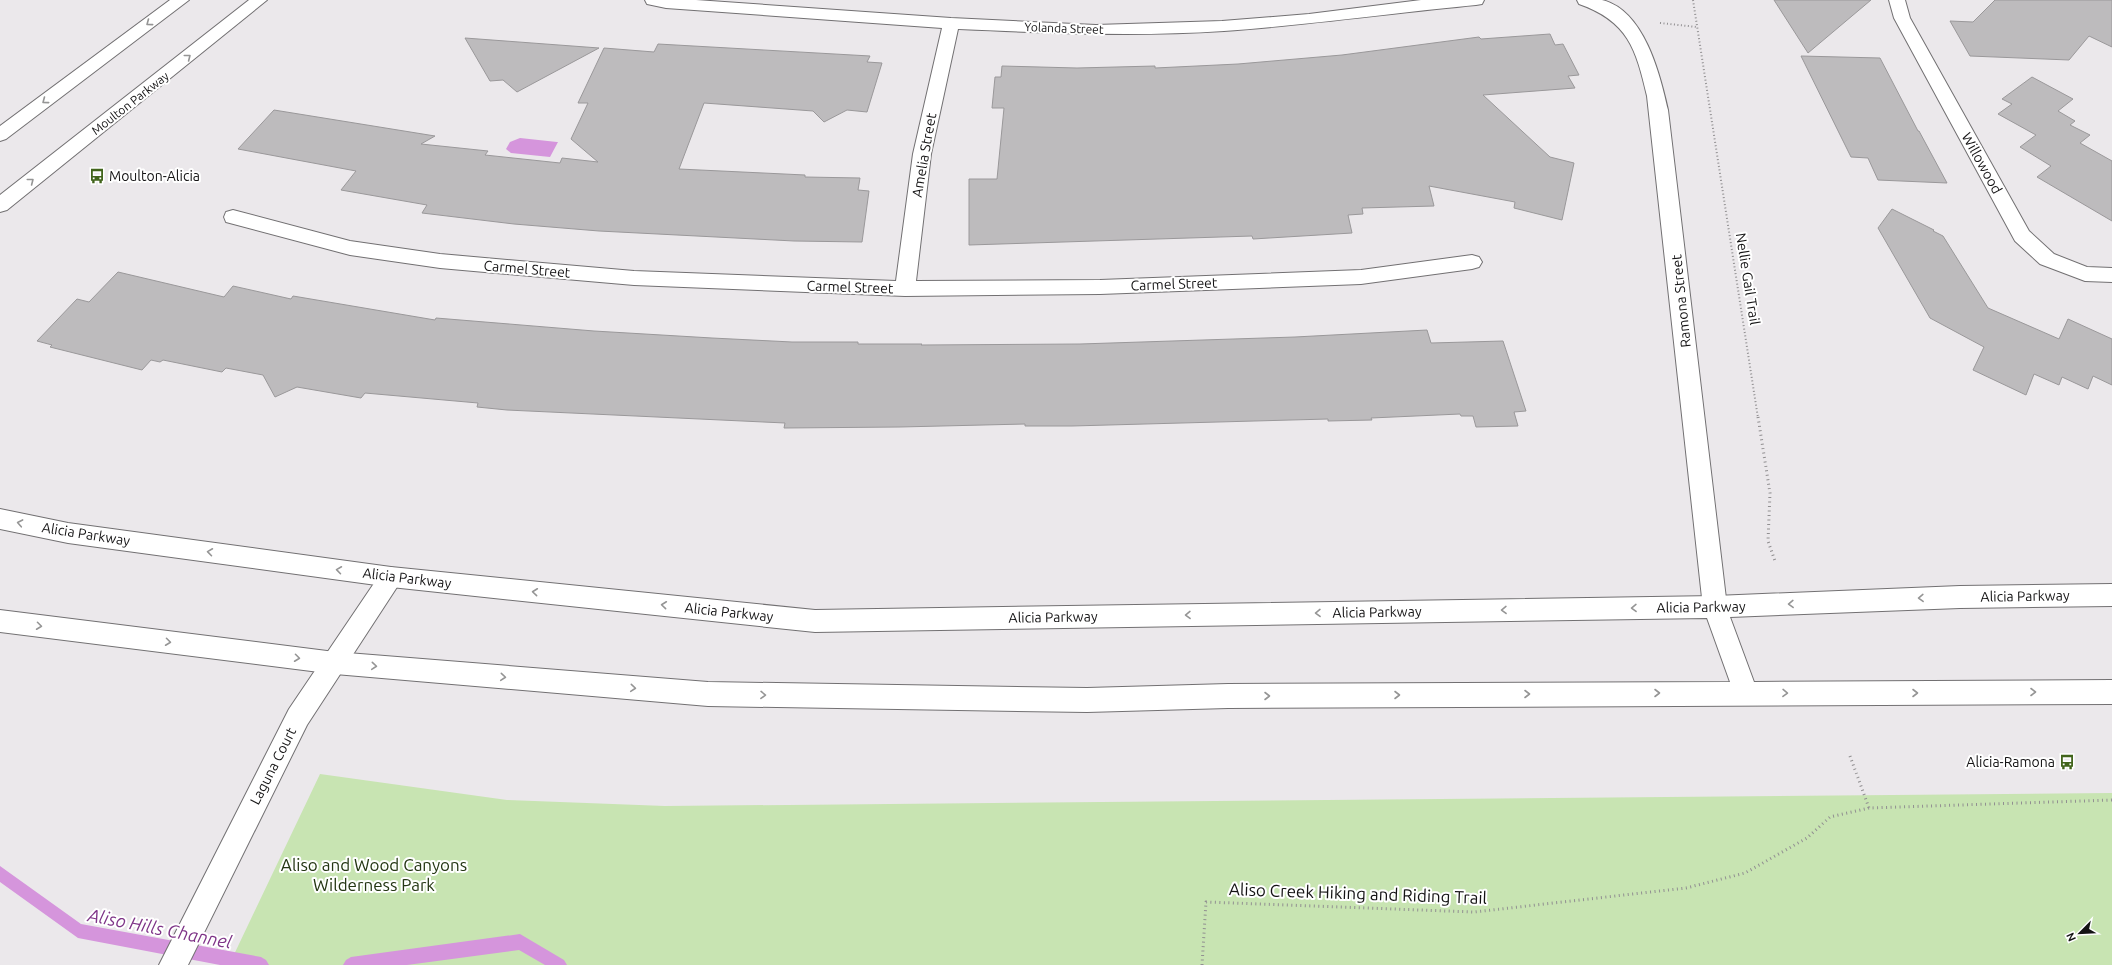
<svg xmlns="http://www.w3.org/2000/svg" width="2112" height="965" viewBox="0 0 2112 965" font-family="Ubuntu,sans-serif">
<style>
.green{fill:#c8e4b2}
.water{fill:#d595dc}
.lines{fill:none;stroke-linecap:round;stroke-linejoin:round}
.stream{fill:#d595dc;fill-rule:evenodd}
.building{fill:#bdbbbd;stroke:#9a989a}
.minor-casing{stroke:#727072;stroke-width:2}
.primary-casing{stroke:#727072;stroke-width:2}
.path-far1{stroke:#918f91;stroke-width:2;stroke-dasharray:1 2.5;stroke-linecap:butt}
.path{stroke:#918f91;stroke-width:3;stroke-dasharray:1 3.5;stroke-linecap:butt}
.minor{fill:#fff;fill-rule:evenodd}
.primary{fill:#fff;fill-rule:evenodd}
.oneway{stroke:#959595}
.labels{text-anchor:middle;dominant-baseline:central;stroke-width:4;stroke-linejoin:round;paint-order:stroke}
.far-street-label{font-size:12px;fill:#141314;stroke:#fff}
.street-label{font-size:14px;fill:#141314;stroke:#fff}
.poi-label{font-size:14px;fill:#141314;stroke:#fff;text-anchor:start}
.near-park-label{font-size:17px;fill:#243613;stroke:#fff}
.near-street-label{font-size:17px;fill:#141314;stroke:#fff}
.near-water-label{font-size:18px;font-style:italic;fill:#7e3387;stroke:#fff}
</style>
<rect width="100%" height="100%" fill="#ebe8eb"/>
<!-- green -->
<path class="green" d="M320,774L507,800L665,806L2112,793V965H229Z"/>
<!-- water -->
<path class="water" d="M520,138L557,142H558L550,157L511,153L506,149L510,142Z"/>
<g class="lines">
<!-- stream -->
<path class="stream" d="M0,866L81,924L261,957L266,960L269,965H220L78,938L0,882Z
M520,934L564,960L567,965H545L519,950L407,965H343L346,960L351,957Z"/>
</g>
<!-- building -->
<path class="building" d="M1774,0H1871L1808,53Z
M1995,0H2112V47L2089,36L2069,60L1970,56L1950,21L1973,22Z
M1550,34L1555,45L1563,44L1579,75L1568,76L1575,88L1483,95L1550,157L1574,163L1562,220L1514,208L1515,202L1429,186L1434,206L1362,208L1363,214L1348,215L1352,233L1253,239L1252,236L969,245V179H997L1004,108H992L995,77H1001L1002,66L1077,68L1155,66V68L1238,64L1342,55L1479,37L1481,39Z
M465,38L599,48L517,92L503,80L490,81Z
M658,44L870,56L867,62L882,63L867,112L847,110L824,122L813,111L704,103L679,169L805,175V177L860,178L858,190L869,191L862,242L794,241L599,231L514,224L422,213L427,205L341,190L356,171L238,149L274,110L435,136L421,144L488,151L485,155L560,163L562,158L598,162L571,139L588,103H578L604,48L654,52Z
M1801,56L1880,58L1918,131H1919L1947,183L1878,180L1868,158L1851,157Z
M2032,77L2073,99L2058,111L2075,121L2070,125L2090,135L2080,143L2112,161V221L2037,177L2051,166L2020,147L2036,135L1998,114L2012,104L2002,99Z
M1892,209L1934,230L1933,231L1943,236L1988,308L2059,339L2068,319L2112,339V385L2093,376L2088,389L2062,377L2059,385L2034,374L2026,395L1973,370L1984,347L1930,318L1878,228Z
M118,272L224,297L233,286L291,299L293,296L435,320L436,318L594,331L712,338L792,342H858V344H922L921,345L1080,344L1295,337L1427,330L1431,343L1503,341L1526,411L1514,412L1518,426L1476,427L1473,416H1461L1460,414L1371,418L1372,420L1328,421V419L1072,426H1025V424L900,427L784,428L785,423L507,410L477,407L478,403L365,393L361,398L297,387L275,397L263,375L226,368L222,372L163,360L160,362L151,360L142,370L50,347L52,345L37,341L77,299L89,302Z"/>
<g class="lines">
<!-- minor casing -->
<g class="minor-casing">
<path id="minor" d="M645,0H696L951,18L1096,25L1222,21L1309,14L1421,0H1484L1482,4L1476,5C1392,13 1308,25 1224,31C1135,37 1047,33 958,29L931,154L916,281L1100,280L1361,270L1472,255L1479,257L1482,262L1479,267L1472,269L1361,284L1100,294L905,296L634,285L440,268L350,255L226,222L224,217L226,212L233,210L350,241L440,254L634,271L896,281L913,154L942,28L666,8L647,4Z
M1577,0C1585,0 1594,0 1602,0C1644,10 1660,74 1668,110L1727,607L1723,615L1715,618L1707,615L1703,607L1647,96C1636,49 1628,21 1579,4Z
M1889,0H1905L1910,18L2029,231L2054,254L2087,267L2112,268V282L2085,281L2040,264L2015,241L1894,18Z
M391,567L399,570L403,577L399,584L307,725L188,965H159L289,709L383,570Z"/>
</g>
<!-- primary casing -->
<g class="primary-casing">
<path id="primary" d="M170,0H189L6,139L0,141V126Z
M249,0H267L7,210L0,212V195Z
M0,509L68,523L391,567L815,610L1715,596L1960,586L2112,584V606L1960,608L1730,617L1754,682L2112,680V704L1228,708L1087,712L708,706L335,674L0,632V610L335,652L708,682L1087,688L1228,684L1730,682L1707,618L815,632L391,587L68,543L0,529Z"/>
</g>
<!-- path-far1 -->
<path class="path-far1" d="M1693,0L1758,418
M1660,23L1697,27"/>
<!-- path -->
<path class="path" d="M1758,417L1770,493L1768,541L1775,561
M1850,756L1869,808
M1202,965L1206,902L1474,912L1686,888L1745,873L1807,838L1830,817L1869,808L2112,800"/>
<!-- minor -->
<use href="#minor" class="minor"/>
<!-- primary -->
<use href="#primary" class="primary"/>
</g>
<!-- one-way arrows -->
<defs><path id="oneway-chevron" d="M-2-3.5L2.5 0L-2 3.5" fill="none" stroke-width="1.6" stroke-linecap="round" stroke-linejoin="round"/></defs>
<g class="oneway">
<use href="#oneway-chevron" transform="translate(149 23) rotate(143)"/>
<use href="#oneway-chevron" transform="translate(188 57) rotate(-38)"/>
<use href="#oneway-chevron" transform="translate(45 101) rotate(143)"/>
<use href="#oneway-chevron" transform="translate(31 181) rotate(-38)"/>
<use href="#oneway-chevron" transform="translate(20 523) rotate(-169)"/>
<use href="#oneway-chevron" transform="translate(210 552) rotate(-172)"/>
<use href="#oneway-chevron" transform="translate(339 570) rotate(-172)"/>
<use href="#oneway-chevron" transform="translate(535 592) rotate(-174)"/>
<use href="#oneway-chevron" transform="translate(1921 598) rotate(178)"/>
<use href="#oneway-chevron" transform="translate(1791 604) rotate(178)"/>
<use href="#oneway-chevron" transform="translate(664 605) rotate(-174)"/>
<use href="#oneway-chevron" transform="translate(1634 608) rotate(179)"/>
<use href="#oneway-chevron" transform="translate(1504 610) rotate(179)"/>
<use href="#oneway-chevron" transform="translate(1318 613) rotate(179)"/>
<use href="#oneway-chevron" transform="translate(1188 615) rotate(179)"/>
<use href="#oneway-chevron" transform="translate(39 626) rotate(7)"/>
<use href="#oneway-chevron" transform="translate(168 642) rotate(7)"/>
<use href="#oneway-chevron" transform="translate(297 658) rotate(7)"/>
<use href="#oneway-chevron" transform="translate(374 666) rotate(5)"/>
<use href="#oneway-chevron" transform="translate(503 677) rotate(5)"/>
<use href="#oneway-chevron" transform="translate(633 688) rotate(5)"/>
<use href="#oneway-chevron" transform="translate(2033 692)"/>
<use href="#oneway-chevron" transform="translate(1657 693)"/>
<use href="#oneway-chevron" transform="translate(1785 693) rotate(1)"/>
<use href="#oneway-chevron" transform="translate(1915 693)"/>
<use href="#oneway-chevron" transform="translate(1527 694)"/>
<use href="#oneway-chevron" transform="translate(763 695) rotate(1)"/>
<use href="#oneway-chevron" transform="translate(1397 695)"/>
<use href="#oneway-chevron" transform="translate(1267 696)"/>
</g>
<!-- icons -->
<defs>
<g id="bus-bare" transform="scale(1.2)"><path d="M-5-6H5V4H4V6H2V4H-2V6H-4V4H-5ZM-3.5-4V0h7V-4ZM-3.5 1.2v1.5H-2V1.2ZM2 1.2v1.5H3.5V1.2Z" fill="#41641b" stroke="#fff" stroke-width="2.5" paint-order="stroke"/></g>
</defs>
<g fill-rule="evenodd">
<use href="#bus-bare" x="97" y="176"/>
<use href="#bus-bare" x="2067" y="762"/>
</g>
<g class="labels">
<!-- far-street labels -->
<g class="far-street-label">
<text transform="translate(1064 28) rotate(2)">Yolanda Street</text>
<text transform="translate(130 103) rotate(-38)">Moulton Parkway</text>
</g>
<!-- street labels -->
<g class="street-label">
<text transform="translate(924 155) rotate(-80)">Amelia Street</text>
<text transform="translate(1982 163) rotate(61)">Willowood</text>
<text transform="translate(527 269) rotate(5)">Carmel Street</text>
<text transform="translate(1748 279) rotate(81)">Nellie Gail Trail</text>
<text transform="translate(1174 284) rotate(-2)">Carmel Street</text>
<text transform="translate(850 287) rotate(2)">Carmel Street</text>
<text transform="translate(1681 301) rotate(-96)">Ramona Street</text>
<text transform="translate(86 534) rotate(9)">Alicia Parkway</text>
<text transform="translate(407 578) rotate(7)">Alicia Parkway</text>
<text transform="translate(2025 596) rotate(-1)">Alicia Parkway</text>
<text transform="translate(1701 607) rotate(-1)">Alicia Parkway</text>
<text transform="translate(729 612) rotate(6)">Alicia Parkway</text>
<text transform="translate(1377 612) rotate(-1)">Alicia Parkway</text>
<text transform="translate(1053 617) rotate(-1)">Alicia Parkway</text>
<text transform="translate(273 766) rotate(-63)">Laguna Court</text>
</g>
<!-- poi labels -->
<g class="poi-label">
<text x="109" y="176">Moulton-Alicia</text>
<text x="2055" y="762" text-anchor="end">Alicia-Ramona</text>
</g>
<!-- near-park labels -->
<g class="near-park-label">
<text x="374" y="864">Aliso and Wood Canyons<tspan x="374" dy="20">Wilderness Park</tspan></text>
</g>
<!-- near-street labels -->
<g class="near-street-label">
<text transform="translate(1358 893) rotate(2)">Aliso Creek Hiking and Riding Trail</text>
</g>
<!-- near-water labels -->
<g class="near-water-label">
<text transform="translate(160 928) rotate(11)">Aliso Hills Channel</text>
</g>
</g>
<!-- north arrow -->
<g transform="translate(2080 933) rotate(246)" stroke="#ffffff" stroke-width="3" paint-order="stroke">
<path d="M0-3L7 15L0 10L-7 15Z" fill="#141314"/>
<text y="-6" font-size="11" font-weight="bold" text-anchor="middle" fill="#141314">N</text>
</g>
</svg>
